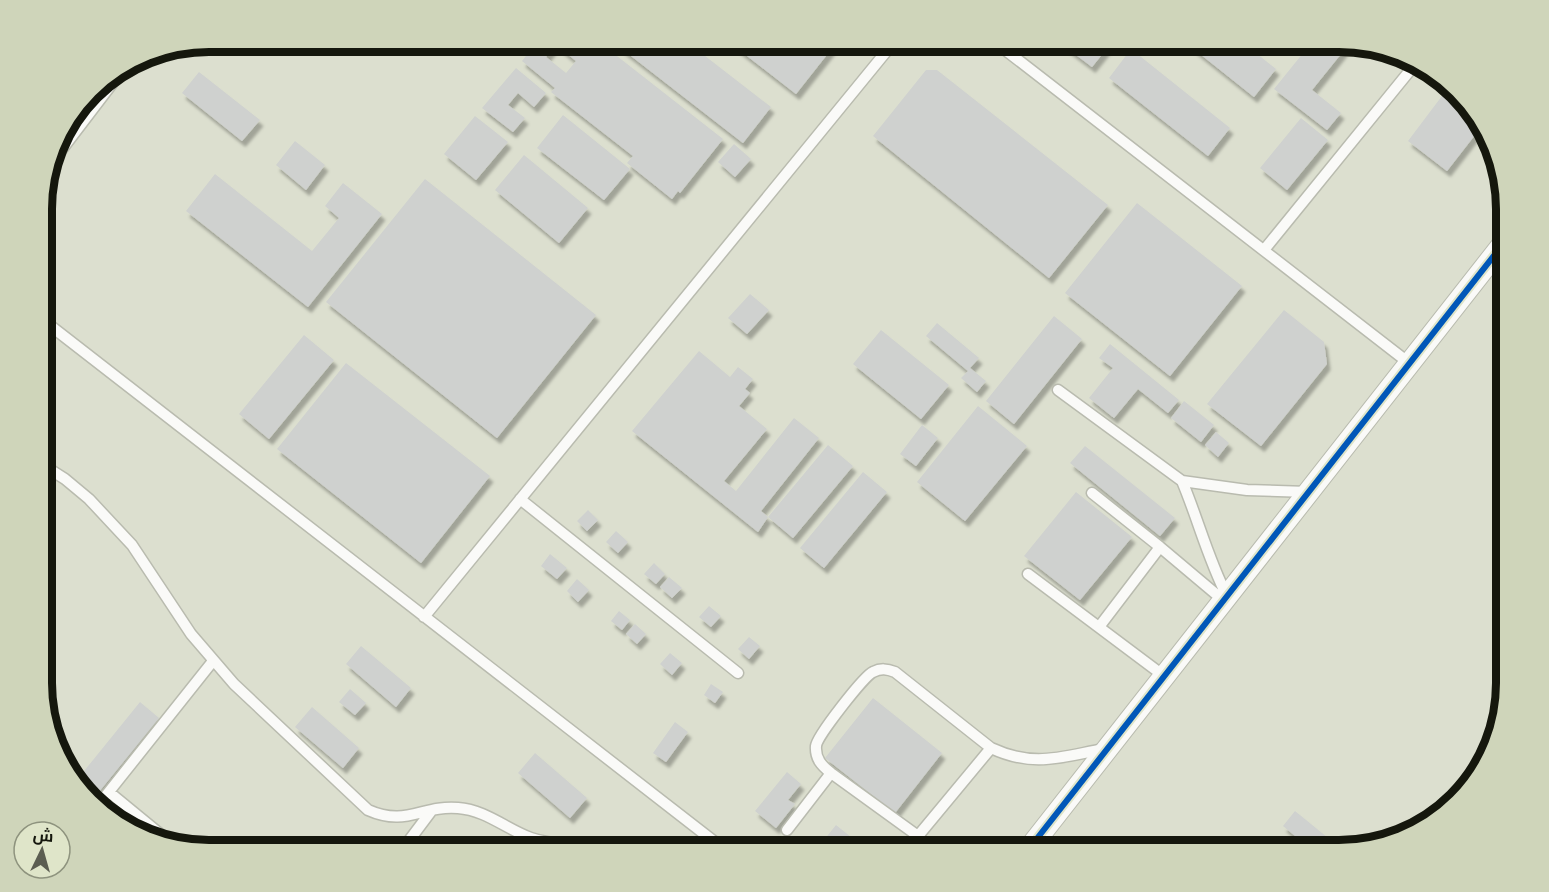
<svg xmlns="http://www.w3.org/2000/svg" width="1549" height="892" viewBox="0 0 1549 892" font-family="'IBM Plex Serif',Cairo,serif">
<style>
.building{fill:#cfd1cf;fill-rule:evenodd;filter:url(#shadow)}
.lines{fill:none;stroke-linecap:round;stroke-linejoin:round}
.lane-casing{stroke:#b9bbaf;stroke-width:13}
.street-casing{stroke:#b9bbaf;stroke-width:23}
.lane{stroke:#fafaf8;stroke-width:10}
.street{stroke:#fafaf8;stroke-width:21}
.cycleway-casing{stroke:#dfe5c9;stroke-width:10}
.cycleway{stroke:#0057b8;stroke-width:6}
.rim{fill:none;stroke:#15170d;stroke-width:8}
</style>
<defs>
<filter id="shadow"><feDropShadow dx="3.5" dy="6" stdDeviation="1.5" flood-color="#0004"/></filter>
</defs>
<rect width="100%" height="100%" fill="#dcdfcf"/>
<!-- building -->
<path class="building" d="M537,42H581L587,47L591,42H599L723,139L680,193L678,191L672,199L627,163L633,156L551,92L555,88L522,61ZM556,45L576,61L566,73L546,57Z
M613,42H687L771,107L743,143Z
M729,42H837L796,94Z
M1059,42H1112L1092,67Z
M1185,42H1242L1276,69L1254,97Z
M1312,42H1335L1345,49L1312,90L1341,113L1327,130L1274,89Z
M1131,49L1230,128L1208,156L1109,78Z
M516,68L546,93L534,107L518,93L508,105L525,118L513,132L482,108Z
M926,70H937L1108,205L1049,278L873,136Z
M199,72L260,120L242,141L182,93Z
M1448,88L1479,117L1482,126L1447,171L1408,141Z
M563,115L630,169L604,200L537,148Z
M475,116L508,142L476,180L444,154Z
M1301,118L1328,140L1287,190L1260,168Z
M295,141L325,165L306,190L276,165Z
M734,144L751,159L735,177L718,162Z
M524,155L588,208L559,243L495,190Z
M215,174L312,251L339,218L325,206L343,183L382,214L308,307L186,211Z
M425,179L596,315L497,438L326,302Z
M1137,203L1242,286L1170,376L1065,293Z
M750,294L769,310L747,334L728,318Z
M1284,310L1324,342L1327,364L1261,446L1207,404Z
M1054,316L1082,339L1014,424L986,401Z
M937,323L979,358L970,368L986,381L977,392L961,378L968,371L926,336Z
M881,330L949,385L921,419L853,364Z
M304,335L334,360L269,439L239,414Z
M1110,344L1179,400L1168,413L1138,389L1114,418L1089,398L1113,368L1099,358Z
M699,351L730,377L738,367L753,379L745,389L750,393L739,406L767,429L724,481L736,491L794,418L819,438L761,511L768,517L758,532L632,431Z
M346,363L490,476L421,563L277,449Z
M1184,401L1214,425L1201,442L1171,418Z
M978,406L1027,446L965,521L917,482Z
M922,425L938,438L916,466L900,454Z
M1216,432L1229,443L1218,457L1205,445Z
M828,445L853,466L793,538L768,517Z
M1085,446L1175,518L1160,536L1070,463Z
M863,472L887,492L824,568L800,548Z
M1076,492L1132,537L1080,600L1024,556Z
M588,510L598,520L587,531L577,521Z
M616,531L628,542L618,553L606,542Z
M550,554L567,568L557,579L541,566Z
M654,563L665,574L656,584L644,574Z
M669,577L682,588L672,598L660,587Z
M577,579L589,590L578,602L567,591Z
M709,606L721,616L711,627L699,617Z
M619,611L630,620L622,630L611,621Z
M635,624L646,634L637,644L626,634Z
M749,637L760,646L749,659L738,649Z
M361,646L411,688L396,707L346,664Z
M670,653L682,663L672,675L660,664Z
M711,684L723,692L715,703L704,695Z
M350,689L366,703L355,715L339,702Z
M873,698L942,753L895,813L825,758Z
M140,702L159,718L94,798L76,781Z
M312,707L359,748L343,768L295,727Z
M675,722L688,732L666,762L653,753Z
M535,753L587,798L570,818L518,773Z
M787,772L801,784L788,800L795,804L776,828L755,811Z
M1295,811L1333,842L1344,850H1312L1283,826Z
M836,825L867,850H816Z
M473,836L491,850H462Z"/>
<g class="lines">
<!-- lane casing -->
<g class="lane-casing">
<path id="lane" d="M995,42L1409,363
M50,165L124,68
M1264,250L1416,63
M43,320L725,850
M1058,390L1182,481L1247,490L1308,492
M43,465L65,479L89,499L132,545L191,634L234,684L368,810C406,827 422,805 458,808C486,810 506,829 531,838C556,847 583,842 608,850
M1182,481C1198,519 1208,559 1227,596
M1092,493L1160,547L1223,600
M520,499L738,673
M1028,574L1164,676
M424,617L894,42
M1099,627L1160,547
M109,792L165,838
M100,803L213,661
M787,830L831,773
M918,836L991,748
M402,850L432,810
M932,850L918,836L831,773C822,766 815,759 816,746C817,736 864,676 873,672C881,668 887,669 895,672L991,748C1034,768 1060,757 1104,749"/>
</g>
<!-- street casing -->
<g class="street-casing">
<path id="street" d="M1028,850L1507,239"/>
</g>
<!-- lane -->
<use href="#lane" class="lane"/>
<!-- street -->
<use href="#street" class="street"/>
<!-- cycleway casing -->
<g class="cycleway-casing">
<path id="cycleway" d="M1028,850L1507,239"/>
</g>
<!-- cycleway -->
<use href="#cycleway" class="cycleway"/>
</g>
<!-- crop -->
<path d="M0 0H1549V892H0ZM209 52H1339A157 157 0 0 1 1496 209V683A157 157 0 0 1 1339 840H209A157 157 0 0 1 52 683V209A157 157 0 0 1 209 52Z" fill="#cfd5ba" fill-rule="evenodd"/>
<path class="rim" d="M209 52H1339A157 157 0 0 1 1496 209V683A157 157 0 0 1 1339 840H209A157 157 0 0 1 52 683V209A157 157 0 0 1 209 52Z"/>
<!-- north arrow -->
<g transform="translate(42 850) rotate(5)"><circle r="28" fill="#dfe5c9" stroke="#8e937e" stroke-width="1.5"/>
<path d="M0-4.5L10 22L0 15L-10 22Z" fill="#5b5d51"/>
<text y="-9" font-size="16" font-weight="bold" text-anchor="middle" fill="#15170d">ش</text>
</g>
</svg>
